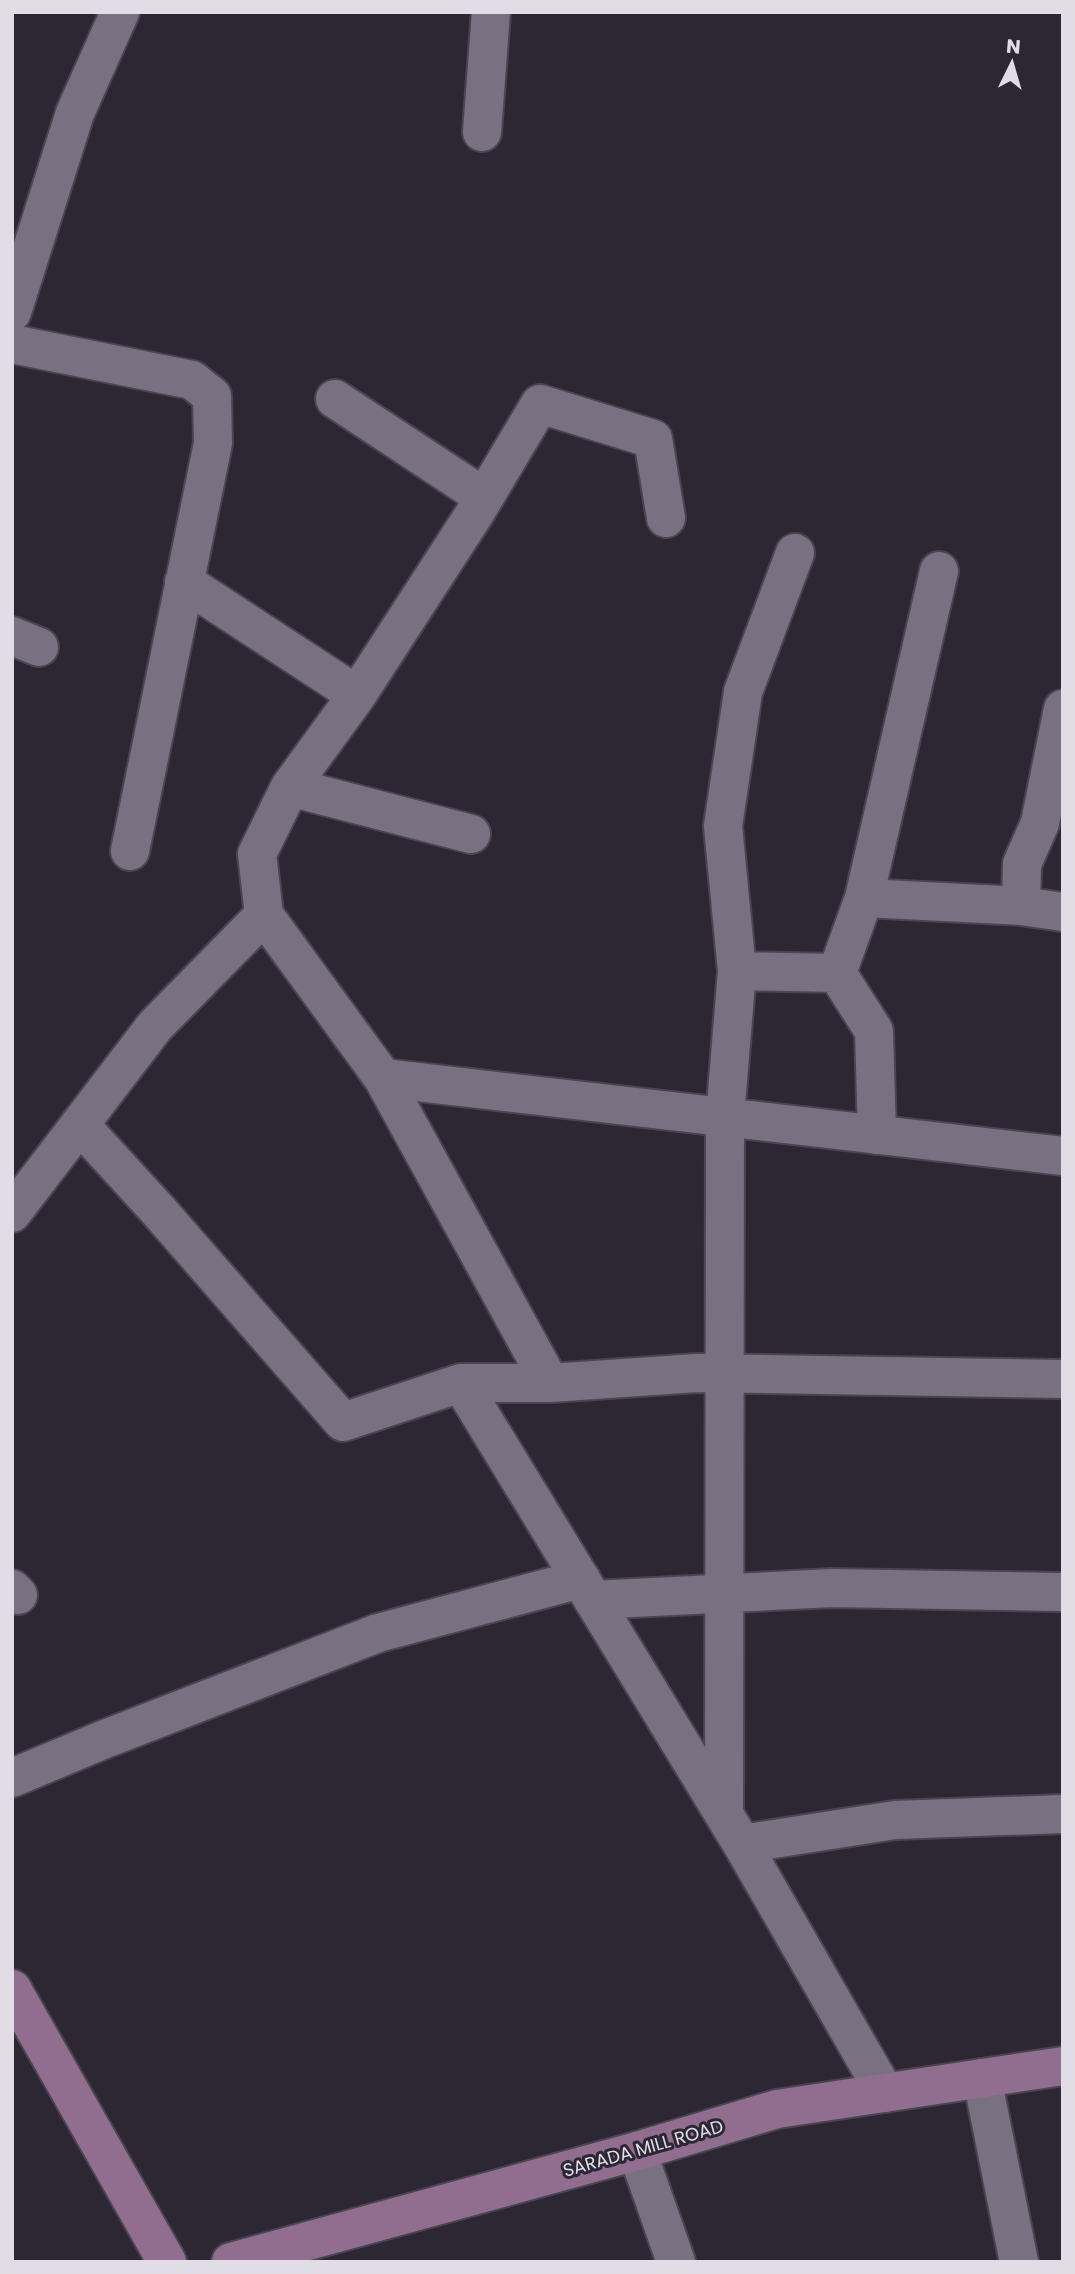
<svg xmlns="http://www.w3.org/2000/svg" width="1075" height="2274" viewBox="0 0 1075 2274" font-family="Poppins,sans-serif">
<style>
.lines{fill:none;stroke-linecap:round;stroke-linejoin:round}
.street-casing{stroke:#4a4551;stroke-width:42}
.secondary-casing{stroke:#4a4551;stroke-width:42}
.street{stroke:#797181;stroke-width:38}
.secondary{stroke:#916e8f;stroke-width:38}
.labels{text-anchor:middle;dominant-baseline:central;stroke-width:6;stroke-linejoin:round;paint-order:stroke}
.street-label{font-size:18px;fill:#e1dde6;stroke:#2d2734}
</style>
<rect width="100%" height="100%" fill="#2d2734"/>
<g class="lines">
<!-- street casing -->
<g class="street-casing">
<path id="street" d="M482,132L491,12
M12,312L75,113L120,12
M12,344L192,380L212,396L213,443L130,851
M335,399L484,497
M184,582L357,695
M12,636L39,647
M290,787L471,834
M864,898L1021,906L1063,912
M1021,906L1022,864L1040,823L1063,709
M737,971L837,973
M837,973L864,898L939,571
M837,973L874,1031L877,1135
M383,1078L1063,1156
M80,1125L157,1209L343,1422L461,1383
M12,1213L155,1026L264,915
M550,1383L383,1078L264,915L257,854L290,787L357,695L475,513L540,404L653,439L666,518
M12,1589L18,1595
M593,1600L832,1588L1063,1592
M12,1778L100,1741L378,1633L581,1579
M724,1813L725,1117L737,971L723,826L743,692L795,553
M742,1844L895,1820L1063,1814
M982,2078L1019,2262
M885,2093L742,1844L461,1383H550L697,1373L1063,1379
M637,2151L676,2262"/>
</g>
<!-- secondary casing -->
<g class="secondary-casing">
<path id="secondary" d="M12,1989L167,2262
M231,2262L637,2151L777,2109L1063,2066"/>
</g>
<!-- street -->
<use href="#street" class="street"/>
<!-- secondary -->
<use href="#secondary" class="secondary"/>
</g>
<g class="labels">
<!-- street labels -->
<g class="street-label">
<text transform="translate(643 2148) rotate(-16)">SARADA MILL ROAD</text>
</g>
</g>
<!-- border -->
<rect width="1075" height="2274" fill="none" stroke="#e1dde6" stroke-width="28"/>
<!-- north arrow -->
<g transform="translate(1012 63) rotate(5)" stroke="#2d2734" stroke-width="5" paint-order="stroke">
<path d="M0-5L12 26L0 18L-12 26Z" fill="#e1dde6"/>
<text y="-10" font-size="19" font-weight="bold" text-anchor="middle" fill="#e1dde6">N</text>
</g>
</svg>
